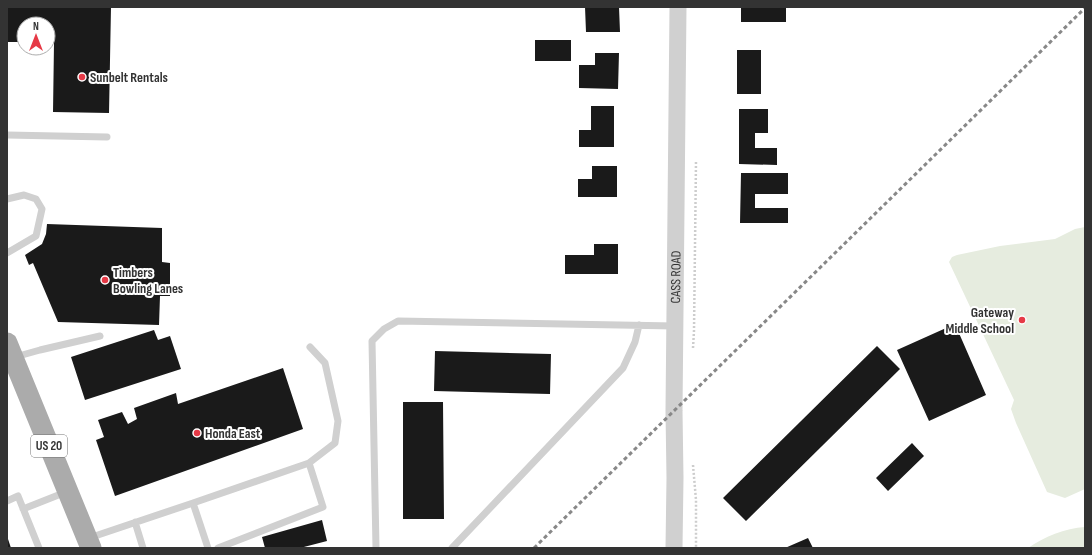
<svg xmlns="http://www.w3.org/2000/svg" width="1092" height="555" viewBox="0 0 1092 555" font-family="'Sofia Sans Condensed',sans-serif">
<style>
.green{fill:#e6ecdf}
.building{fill:#1a1a1a}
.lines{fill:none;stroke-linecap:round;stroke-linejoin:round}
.path{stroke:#cdcdcd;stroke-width:2.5;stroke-dasharray:2 2;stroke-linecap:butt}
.service{stroke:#d0d0d0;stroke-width:7}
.tertiary{stroke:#d0d0d0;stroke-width:17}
.primary{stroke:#ababab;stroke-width:21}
.rail{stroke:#888;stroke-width:3;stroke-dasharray:4 3;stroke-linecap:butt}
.poi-dot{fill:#e63946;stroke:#fff;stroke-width:1.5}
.labels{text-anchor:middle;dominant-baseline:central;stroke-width:4;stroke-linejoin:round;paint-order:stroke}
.shield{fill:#fff;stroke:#707070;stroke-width:1}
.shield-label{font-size:13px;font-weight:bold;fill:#333}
.poi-label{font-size:14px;font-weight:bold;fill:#333;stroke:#fff;text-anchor:start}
.street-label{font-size:14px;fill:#333;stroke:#fff}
</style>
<rect width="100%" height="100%" fill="#fff"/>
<!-- green -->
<path class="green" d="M1085,227V489L1065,498L1047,492L1016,423L1011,409L1014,400L949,262L952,257L957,255L1000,246L1055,239L1075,229Z
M1085,527V547L1076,548H1028C1044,537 1065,528 1085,527Z"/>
<!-- building -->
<path class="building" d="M7,7H111L109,113L53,112L54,43H48V24H24V42H7Z
M585,7H619L620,32H586Z
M741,7H786V22H741Z
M535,40H571V61H535Z
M737,50H761V94H737Z
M595,53H619L618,89L579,88V65H595Z
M591,106H614V147H579V130H591Z
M739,109H768V133H755V148H777V165L739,164Z
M592,166H617V197H578V179H592Z
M741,173H788V194H755V208H788V223H740Z
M47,224L162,228V262L170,263V296H160L159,325L58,322L33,263L29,265L25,255L42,244L46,234Z
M594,244H618V274H565V255H594Z
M955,324L986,395L929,421L897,350Z
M154,330L158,340L170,336L181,369L85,400L71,357Z
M877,346L900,369L746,521L723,498Z
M435,351L551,354L550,394L434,391Z
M283,368L303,429L115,496L96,440L104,437L98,420L122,412L128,424L137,419L134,408L176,393L178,404Z
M403,402H443L444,519H403Z
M912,443L924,456L888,491L876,478Z
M322,520L327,541L300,548H265L262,537Z
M7,536L11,548H7Z
M808,538L813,548H785Z"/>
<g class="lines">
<!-- path -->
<path class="path" d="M693,348L694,331L696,161
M693,465L696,500V548"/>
<!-- service -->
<path class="service" d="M7,135L107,137
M7,199L24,195L36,199L42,209L36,236L7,253
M15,357L40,350L100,336
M309,463L335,443L338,421L325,363L310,347
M7,501L18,496L39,548
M193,503L309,463L323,507L218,548
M23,509L66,492
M135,522L143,548
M89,538L193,503L208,548
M376,548L372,341L384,329L398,321L675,326
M452,548L623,368L635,342L639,325"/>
<!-- tertiary -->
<path class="tertiary" id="s1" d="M674,548L675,478L674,411L678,7"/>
<!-- primary -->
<path class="primary" d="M7,343L91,548"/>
<!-- rail -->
<path class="rail" d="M534,548L1085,8"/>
</g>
<!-- markers -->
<g class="poi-dot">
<circle cx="82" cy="77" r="4"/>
<circle cx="105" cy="280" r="4"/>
<circle cx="1022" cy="320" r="4"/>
<circle cx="197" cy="433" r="4"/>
</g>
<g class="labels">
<!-- shield labels -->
<rect class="shield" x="31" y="435" width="36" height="22" rx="3"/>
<g class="shield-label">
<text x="49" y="446">US 20</text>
</g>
<!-- poi labels -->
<g class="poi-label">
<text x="90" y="77">Sunbelt Rentals</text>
<text x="113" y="272">Timbers<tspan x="113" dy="16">Bowling Lanes</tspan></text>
<text x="1014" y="312" text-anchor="end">Gateway<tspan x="1014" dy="16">Middle School</tspan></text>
<text x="205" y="433">Honda East</text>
</g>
<!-- street labels -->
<g class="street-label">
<text stroke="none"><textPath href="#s1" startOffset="271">CASS ROAD</textPath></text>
</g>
</g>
<!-- border -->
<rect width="1092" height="555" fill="none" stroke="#333333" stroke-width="16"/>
<!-- north arrow -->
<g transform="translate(36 36)"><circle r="19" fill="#ffffff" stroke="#adadad"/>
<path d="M0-3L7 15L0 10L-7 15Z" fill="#e63946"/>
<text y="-6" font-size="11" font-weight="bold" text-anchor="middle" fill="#333333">N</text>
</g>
</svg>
